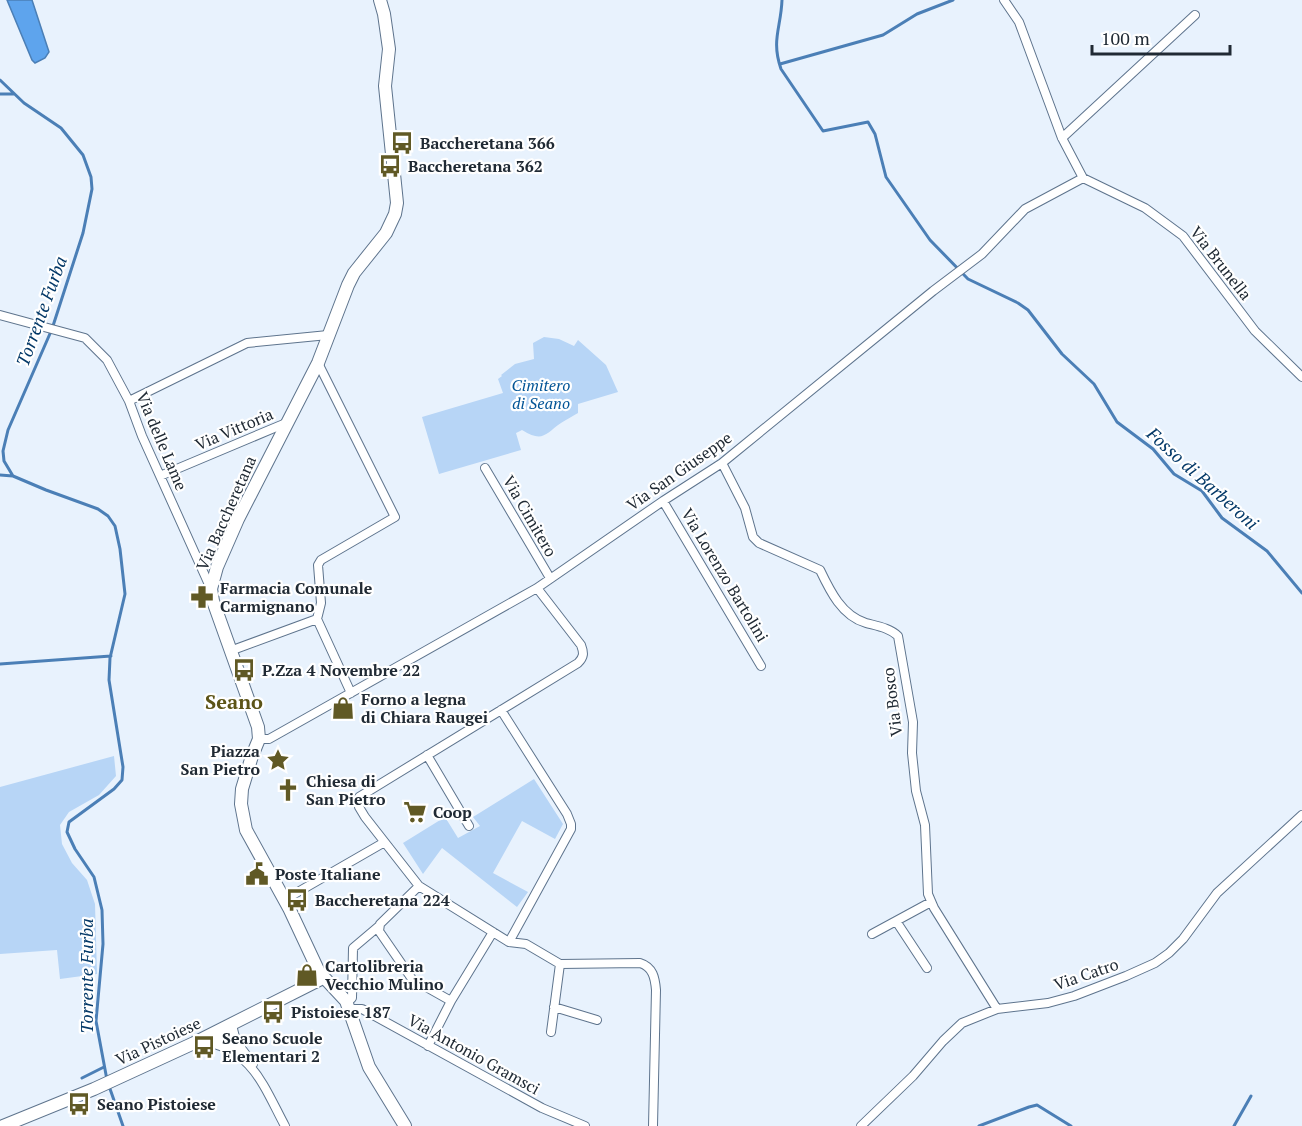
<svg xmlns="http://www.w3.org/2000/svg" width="1302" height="1126" viewBox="0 0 1302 1126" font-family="'PT Serif',serif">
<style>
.green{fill:#b7d5f6}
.water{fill:#5ea4ed;stroke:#4b7fb6;stroke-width:1.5}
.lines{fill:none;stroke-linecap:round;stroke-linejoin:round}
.stream{stroke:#4b7fb6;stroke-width:3}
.street-casing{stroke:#5e748d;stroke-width:10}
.secondary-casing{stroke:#5e748d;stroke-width:14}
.street{stroke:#fff;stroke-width:8}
.secondary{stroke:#fff;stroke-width:12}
.labels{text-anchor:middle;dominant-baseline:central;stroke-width:4.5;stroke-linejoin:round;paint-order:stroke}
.poi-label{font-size:16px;font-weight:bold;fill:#202a34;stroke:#fff;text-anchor:start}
.street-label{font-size:16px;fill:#202a34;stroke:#fff}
.park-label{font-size:16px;font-style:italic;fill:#025496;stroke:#fff}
.water-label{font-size:18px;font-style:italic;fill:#043968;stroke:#fff}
.quarter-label{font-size:20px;font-weight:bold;fill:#5c5417;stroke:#fff}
</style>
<rect width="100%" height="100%" fill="#e8f2fd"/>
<!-- green -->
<path class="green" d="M544,337L559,339L574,346L578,340L606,365L618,392L578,404V413C573,416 567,419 561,423C545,434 543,443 522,430L516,433L521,450L439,474L422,417L503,393L498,379L502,376L501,375L515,364L534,359L533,343Z
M114,756L116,776L99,795L69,812L60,825L62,844L72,863L87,880L95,904L97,974L60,979L57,950L0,954V787Z
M534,779L563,824L555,839L522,821L493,873L528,892L517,907L442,848L423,874L403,843L445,817L458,838L480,826L473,817Z"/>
<!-- water -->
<path class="water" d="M7,0H32L49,52L45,58L35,63L32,60Z"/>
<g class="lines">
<!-- stream -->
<path class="stream" d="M782,0C781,28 771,40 781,69L823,131L868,122L875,134L886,177L930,240L968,279L1018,303L1028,310L1062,354L1094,384L1117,422L1153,449L1174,474L1202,491L1222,518L1267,551L1302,593
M780,64L883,35L917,14L953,0
M0,80L24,103L61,128L83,155L91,177L92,189L83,233L52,329L8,430L3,451L4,461L13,476L46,490L98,509L108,516L115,526L120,549L125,594L110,658L109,680L123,767L122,780L114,789L69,822L67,832L75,849L94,877L102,910L103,944L96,1021L107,1080
M0,94H14
M0,475L13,476
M0,664L111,656
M82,1078L104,1067
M109,1086L123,1126
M979,1126L1029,1107L1037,1105L1071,1126
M1234,1126L1251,1096"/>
<!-- street casing -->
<g class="street-casing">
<path id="street" d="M1004,0L1019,22L1062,138L1083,178L1145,208L1183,236L1255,331L1302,377
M1062,138L1195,15
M0,315L85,338L107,360L129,401L142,436L211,589
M129,401L247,343L328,335
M722,463L745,508L753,537L759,543L820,570C830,591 842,616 866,623C877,626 890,628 898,636L913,722L912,753L916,791L925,825L928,894L934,908L997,1009
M485,468L550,578
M160,476L286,423
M663,501L761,666
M317,619L351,693
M230,651L317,619L321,603L318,565L321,560L395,517L318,363
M501,710L567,814L571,824V829L509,942L419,886L365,817L359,807V797L578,663C584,657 584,653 581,645L537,588
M259,739H269L537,588L663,501L722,463L933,291L982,254L1025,209L1083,178
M427,755L469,826
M419,886L380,924L379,931L412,979L451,1001
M284,900L383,843
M896,921L927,968
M872,934L931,902
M509,942L526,944L560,964L640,963C653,967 655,978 656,990L653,1126
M347,1003L352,998L353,948L379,926
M554,1007L597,1020
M350,1009H362L542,1108L585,1126
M232,1025L235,1037L241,1047
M551,1032L560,964
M212,1035L241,1048L253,1064
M200,1041C252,1048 263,1085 285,1126
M428,1046L451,1001L493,932
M861,1126L913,1076L943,1041L962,1023L997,1009L1048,1003L1074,996L1126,976L1155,963L1169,953L1183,939L1217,893L1302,815"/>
</g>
<!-- secondary casing -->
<g class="secondary-casing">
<path id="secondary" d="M380,0L384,14L389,49L385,86L397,203L395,214L386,233L354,273L348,285L318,363L238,519L217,567L211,589L213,601L258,727L259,739L252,756L242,789L241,804L246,830L289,908L319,972L346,1001L369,1067L405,1126
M3,1126L94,1089L194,1043L323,978"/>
</g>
<!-- street -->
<use href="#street" class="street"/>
<!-- secondary -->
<use href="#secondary" class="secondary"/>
</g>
<!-- icons -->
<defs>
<g id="bus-bare" transform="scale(1.8)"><path d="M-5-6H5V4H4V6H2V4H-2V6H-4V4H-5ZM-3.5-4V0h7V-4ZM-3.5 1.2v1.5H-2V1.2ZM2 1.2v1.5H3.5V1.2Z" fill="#605925" stroke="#fff" stroke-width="2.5" paint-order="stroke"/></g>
<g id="pharmacy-bare" transform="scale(1.8)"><path d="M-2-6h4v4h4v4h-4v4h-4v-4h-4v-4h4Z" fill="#605925" stroke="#fff" stroke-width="2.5" paint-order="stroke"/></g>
<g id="shop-bare" transform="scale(1.8)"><path d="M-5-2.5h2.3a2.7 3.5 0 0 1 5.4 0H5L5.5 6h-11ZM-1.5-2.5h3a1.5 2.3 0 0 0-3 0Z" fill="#605925" stroke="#fff" stroke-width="2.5" paint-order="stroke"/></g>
<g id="sight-bare" transform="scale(1.8)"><path d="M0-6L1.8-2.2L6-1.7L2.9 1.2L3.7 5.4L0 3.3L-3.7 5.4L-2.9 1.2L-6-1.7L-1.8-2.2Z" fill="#605925" stroke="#fff" stroke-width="2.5" paint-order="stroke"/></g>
<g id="church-bare" transform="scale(1.8)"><path d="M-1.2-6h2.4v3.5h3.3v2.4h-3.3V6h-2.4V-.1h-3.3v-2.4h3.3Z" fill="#605925" stroke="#fff" stroke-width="2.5" paint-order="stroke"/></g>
<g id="supermarket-bare" transform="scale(1.8)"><path d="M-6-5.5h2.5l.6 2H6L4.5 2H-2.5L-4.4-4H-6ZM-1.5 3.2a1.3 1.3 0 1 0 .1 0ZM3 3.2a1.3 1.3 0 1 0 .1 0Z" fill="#605925" stroke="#fff" stroke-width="2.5" paint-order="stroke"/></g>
<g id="civic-bare" transform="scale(1.8)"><path d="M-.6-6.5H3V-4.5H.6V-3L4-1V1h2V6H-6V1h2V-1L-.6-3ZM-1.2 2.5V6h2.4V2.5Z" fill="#605925" stroke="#fff" stroke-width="2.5" paint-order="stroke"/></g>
</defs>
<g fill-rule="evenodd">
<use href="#bus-bare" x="402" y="143"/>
<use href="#bus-bare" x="390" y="166"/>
<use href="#pharmacy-bare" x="202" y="597"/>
<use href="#bus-bare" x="244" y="670"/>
<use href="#shop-bare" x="343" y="708"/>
<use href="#sight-bare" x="278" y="760"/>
<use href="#church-bare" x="288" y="790"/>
<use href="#supermarket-bare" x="415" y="812"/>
<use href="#civic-bare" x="257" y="874"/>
<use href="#bus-bare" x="297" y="900"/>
<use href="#shop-bare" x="307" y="975"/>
<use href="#bus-bare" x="273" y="1012"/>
<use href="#bus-bare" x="204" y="1047"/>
<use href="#bus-bare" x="79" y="1104"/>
</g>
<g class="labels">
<!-- poi labels -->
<g class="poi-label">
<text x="420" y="143">Baccheretana 366</text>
<text x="408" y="166">Baccheretana 362</text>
<text x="220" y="588">Farmacia Comunale<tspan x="220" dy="18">Carmignano</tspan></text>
<text x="262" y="670">P.Zza 4 Novembre 22</text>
<text x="361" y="699">Forno a legna<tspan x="361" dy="18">di Chiara Raugei</tspan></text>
<text x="260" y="751" text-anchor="end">Piazza<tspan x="260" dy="18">San Pietro</tspan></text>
<text x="306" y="781">Chiesa di<tspan x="306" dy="18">San Pietro</tspan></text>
<text x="433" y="812">Coop</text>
<text x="275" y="874">Poste Italiane</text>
<text x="315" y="900">Baccheretana 224</text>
<text x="325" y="966">Cartolibreria<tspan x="325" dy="18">Vecchio Mulino</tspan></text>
<text x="291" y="1012">Pistoiese 187</text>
<text x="222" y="1038">Seano Scuole<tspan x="222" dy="18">Elementari 2</tspan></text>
<text x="97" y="1104">Seano Pistoiese</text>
</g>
<!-- street labels -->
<g class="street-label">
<text transform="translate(1221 263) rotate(52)">Via Brunella</text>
<text transform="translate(234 429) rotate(-23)">Via Vittoria</text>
<text transform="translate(162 441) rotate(67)">Via delle Lame</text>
<text transform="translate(679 471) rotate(-35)">Via San Giuseppe</text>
<text transform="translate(226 513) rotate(-66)">Via Baccheretana</text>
<text transform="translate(530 516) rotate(60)">Via Cimitero</text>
<text transform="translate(725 575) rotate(59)">Via Lorenzo Bartolini</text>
<text transform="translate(892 702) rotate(-97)">Via Bosco</text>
<text transform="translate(1086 974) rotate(-19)">Via Catro</text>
<text transform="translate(158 1041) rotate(-25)">Via Pistoiese</text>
<text transform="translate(474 1054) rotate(29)">Via Antonio Gramsci</text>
</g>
<!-- park labels -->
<g class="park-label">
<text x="541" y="385">Cimitero<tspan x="541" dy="18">di Seano</tspan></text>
</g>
<!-- water labels -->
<g class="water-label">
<text transform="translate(41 311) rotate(-70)">Torrente Furba</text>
<text transform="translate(1203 478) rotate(42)">Fosso di Barberoni</text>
<text transform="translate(86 976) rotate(-90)">Torrente Furba</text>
</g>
<!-- quarter labels -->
<g class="quarter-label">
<text x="234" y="701">Seano</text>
</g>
</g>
<!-- scale -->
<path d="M1092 45v9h138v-9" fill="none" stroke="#202a34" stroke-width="3"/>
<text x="1101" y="45" font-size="18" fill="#202a34" stroke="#ffffff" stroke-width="4.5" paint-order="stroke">100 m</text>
</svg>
